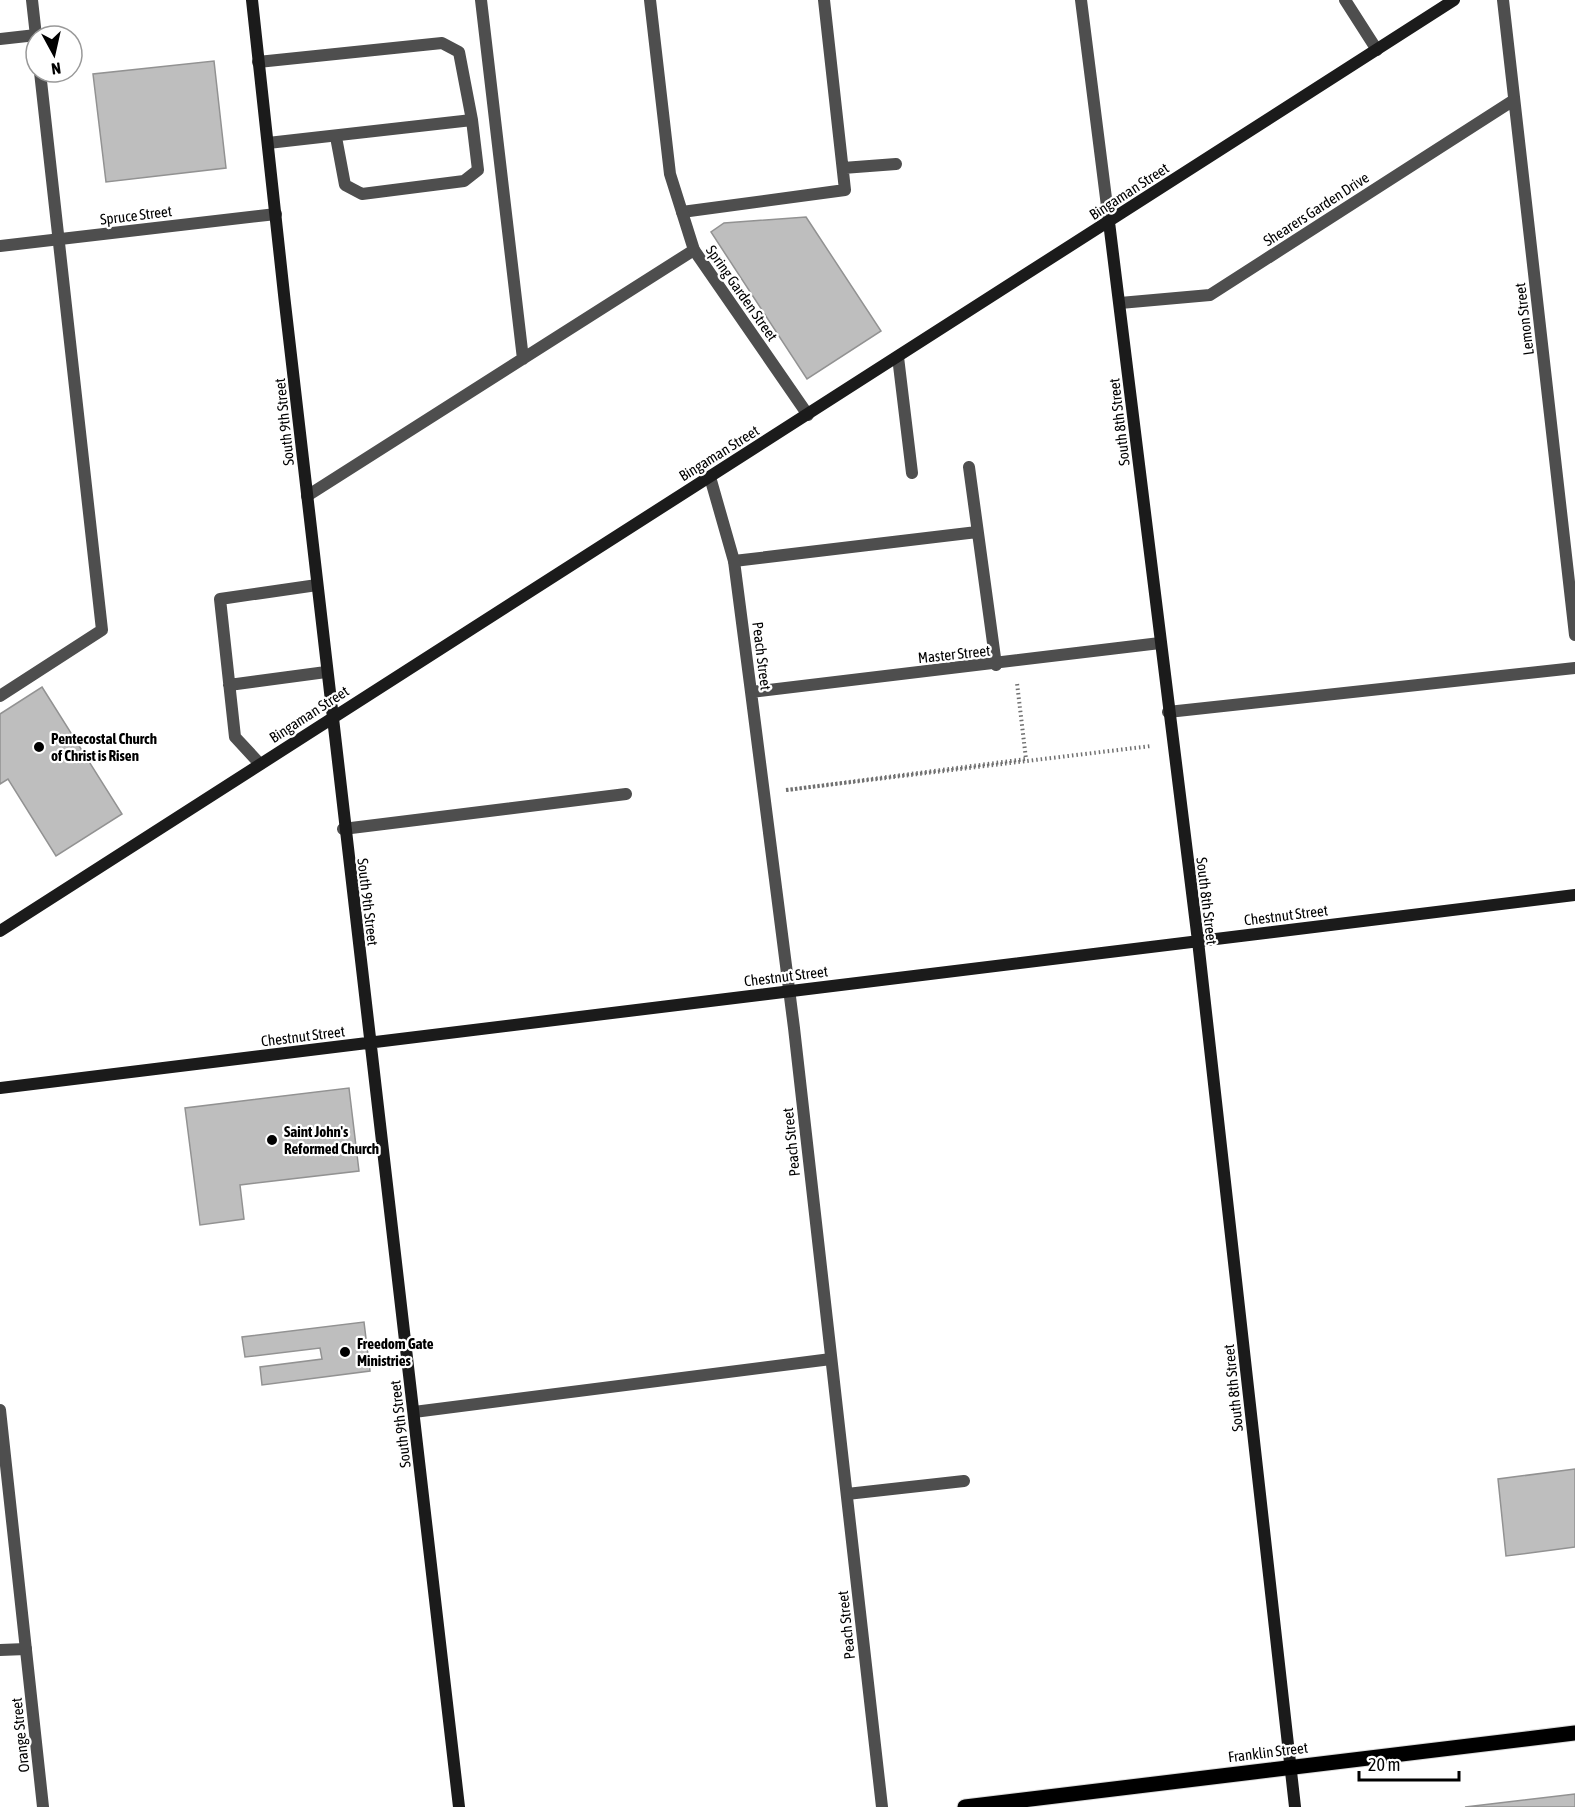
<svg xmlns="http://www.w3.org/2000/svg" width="1575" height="1807" viewBox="0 0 1575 1807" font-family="'Asap Condensed',sans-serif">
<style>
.building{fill:#bebebe;stroke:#929292;stroke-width:1.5}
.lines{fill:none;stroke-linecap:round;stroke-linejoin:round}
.primary-casing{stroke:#dbdbdb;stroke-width:17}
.path{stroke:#707070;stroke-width:4;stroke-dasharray:1.5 3;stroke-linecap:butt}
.lane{stroke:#4e4e4e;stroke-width:12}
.street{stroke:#4e4e4e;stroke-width:12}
.secondary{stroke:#1b1b1b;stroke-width:12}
.primary{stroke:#000;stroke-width:15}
.poi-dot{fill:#000;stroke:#fff;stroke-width:2}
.labels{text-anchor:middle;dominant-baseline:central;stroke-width:4.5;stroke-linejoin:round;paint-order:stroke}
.street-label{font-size:15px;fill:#000;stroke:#fff}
.poi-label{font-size:15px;font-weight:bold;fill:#000;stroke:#fff;text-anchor:start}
</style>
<rect width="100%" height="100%" fill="#fff"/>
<!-- building -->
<path class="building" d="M214,61L226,168L106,182L93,74Z
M806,217L881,331L807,379L711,232L724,223Z
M42,687L122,814L56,856L8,779L0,784V714Z
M349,1088L359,1171L240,1185L244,1219L200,1225L185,1108Z
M364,1322L370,1371L262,1385L260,1367L322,1359L320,1348L245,1357L242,1337Z
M1575,1469V1547L1506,1556L1498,1479Z
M1575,1794V1807H1465Z"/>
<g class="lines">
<!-- primary casing -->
<g class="primary-casing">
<path id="primary" d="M965,1807L1575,1733"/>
</g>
<!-- path -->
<path class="path" d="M786,790L1151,746
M787,790L1026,759L1017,683"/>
<!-- lane -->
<path class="lane" d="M32,0L36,36
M481,0L523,359
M1345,0L1377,50
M0,39L36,35
M258,62L442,43L459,52L472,120L268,143
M336,137L345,185L362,194L464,181L478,170L472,120
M843,168L896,164
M682,212L845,190L824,0
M898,357L912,473
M969,467L996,665
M307,496L694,250
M734,561L977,532
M229,685L326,672
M0,696L102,630L40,72
M1168,712L1575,668
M260,764L235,737L220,599L317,585
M343,829L626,794
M414,1412L831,1359
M847,1494L964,1481
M0,1650L26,1649"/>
<!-- street -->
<path class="street" d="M650,0L670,174L694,250L808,415
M1081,0L1109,222
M1503,0L1575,635
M0,246L276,214
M1120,303L1210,295L1514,100
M710,477L734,561L751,692L794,1028L882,1807
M751,692L1160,643
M0,1410L43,1807"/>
<!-- secondary -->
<path class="secondary" d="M252,0C316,603 390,1205 459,1807
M1109,222L1198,941L1295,1807
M0,931L1454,0
M0,1088L1575,895"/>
<!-- primary -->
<use href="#primary" class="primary"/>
</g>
<!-- markers -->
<g class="poi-dot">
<circle cx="39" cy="747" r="6"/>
<circle cx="272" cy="1140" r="6"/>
<circle cx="345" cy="1352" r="6"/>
</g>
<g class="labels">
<!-- street labels -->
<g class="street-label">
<text transform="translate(1129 191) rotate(-33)">Bingaman Street</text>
<text transform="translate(1316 209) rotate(-33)">Shearers Garden Drive</text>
<text transform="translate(136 215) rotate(-7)">Spruce Street</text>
<text transform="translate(742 293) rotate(55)">Spring Garden Street</text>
<text transform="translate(1524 319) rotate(-97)">Lemon Street</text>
<text transform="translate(284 422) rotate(-96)">South 9th Street</text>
<text transform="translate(1119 422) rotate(-97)">South 8th Street</text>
<text transform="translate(719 453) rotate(-32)">Bingaman Street</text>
<text transform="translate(954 654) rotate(-6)">Master Street</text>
<text transform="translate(762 656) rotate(83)">Peach Street</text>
<text transform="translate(309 714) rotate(-33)">Bingaman Street</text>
<text transform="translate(1207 901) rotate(83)">South 8th Street</text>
<text transform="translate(368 902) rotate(83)">South 9th Street</text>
<text transform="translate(1286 915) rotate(-7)">Chestnut Street</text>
<text transform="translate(786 976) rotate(-7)">Chestnut Street</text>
<text transform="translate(303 1036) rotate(-7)">Chestnut Street</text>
<text transform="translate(791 1142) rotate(-96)">Peach Street</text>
<text transform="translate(1233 1388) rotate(-96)">South 8th Street</text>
<text transform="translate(400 1424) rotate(-97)">South 9th Street</text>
<text transform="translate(846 1625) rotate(-96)">Peach Street</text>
<text transform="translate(20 1735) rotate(-96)">Orange Street</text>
<text transform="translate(1268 1752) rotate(-7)">Franklin Street</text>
</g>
<!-- poi labels -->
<g class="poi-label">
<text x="51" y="738">Pentecostal Church<tspan x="51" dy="17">of Christ is Risen</tspan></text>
<text x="284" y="1131">Saint John's<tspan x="284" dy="17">Reformed Church</tspan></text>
<text x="357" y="1343">Freedom Gate<tspan x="357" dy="17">Ministries</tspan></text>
</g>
</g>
<!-- north arrow -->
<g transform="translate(54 54) rotate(172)"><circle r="28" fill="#ffffff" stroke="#999999" stroke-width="1.5"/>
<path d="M0-4.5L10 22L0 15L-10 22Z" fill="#000000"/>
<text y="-9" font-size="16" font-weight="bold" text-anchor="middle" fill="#000000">N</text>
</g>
<!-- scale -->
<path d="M1359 1771v9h100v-9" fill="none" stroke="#000000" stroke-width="3"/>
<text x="1368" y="1771" font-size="18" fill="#000000" stroke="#ffffff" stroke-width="4.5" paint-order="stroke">20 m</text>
</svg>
